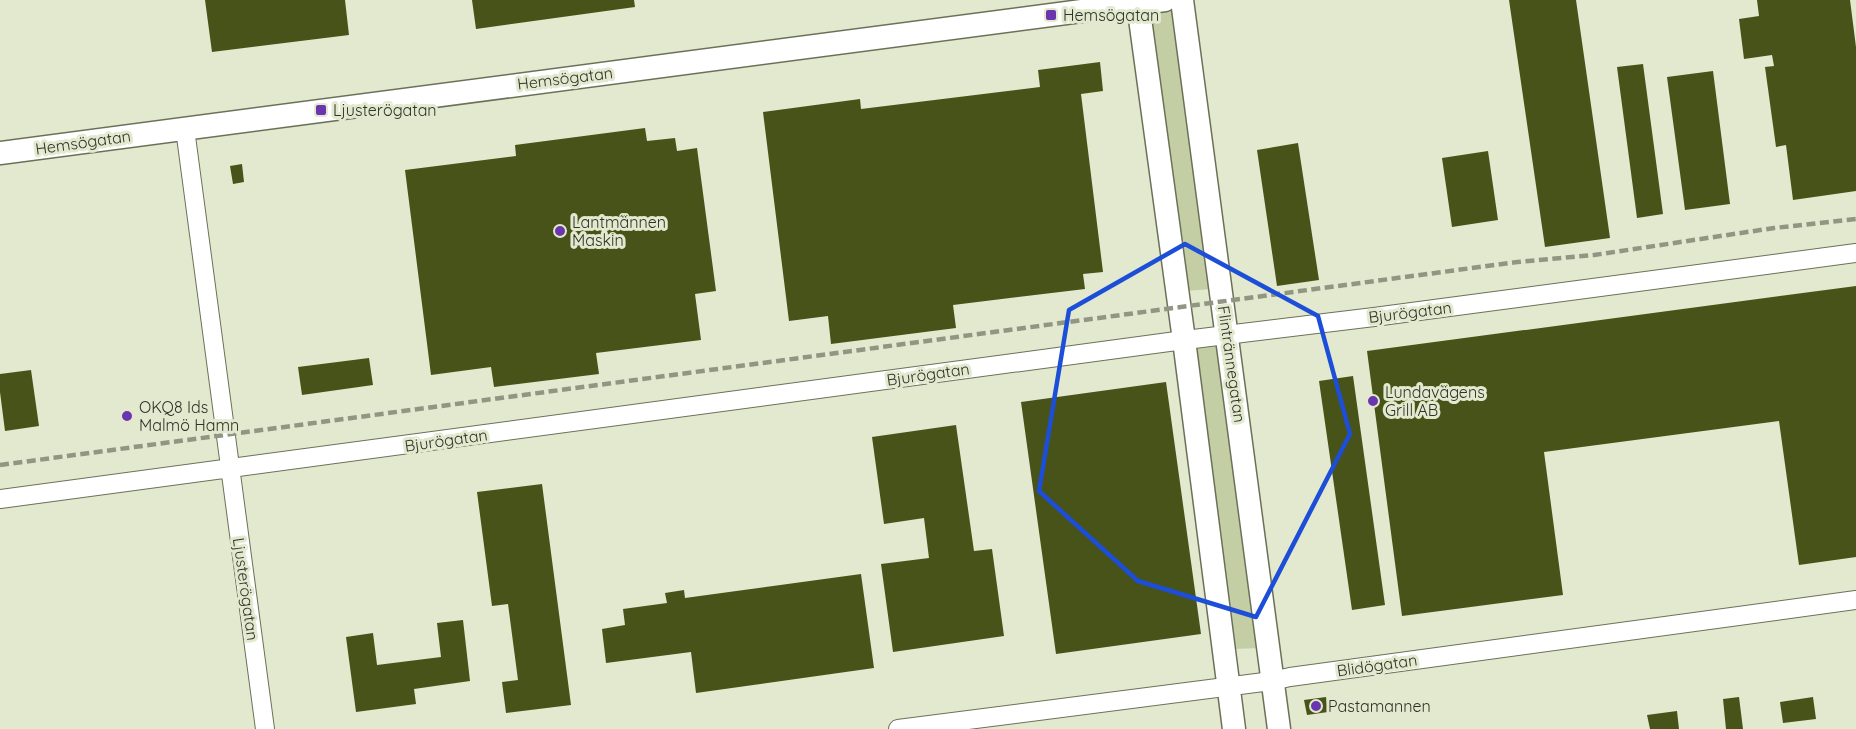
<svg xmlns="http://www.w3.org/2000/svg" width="1856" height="729" viewBox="0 0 1856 729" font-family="Quicksand,sans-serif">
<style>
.green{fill:#c3cea5}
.building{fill:#475319}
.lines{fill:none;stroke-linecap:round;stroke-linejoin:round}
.minor-casing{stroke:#6b7159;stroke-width:20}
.tertiary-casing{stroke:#6b7159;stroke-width:25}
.minor{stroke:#fff;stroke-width:18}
.tertiary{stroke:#fff;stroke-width:22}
.rail{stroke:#919683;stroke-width:4.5;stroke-dasharray:9 4.5;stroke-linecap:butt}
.marked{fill:none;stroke:#1d4ed8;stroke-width:4.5;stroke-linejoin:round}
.poi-dot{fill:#6b36ad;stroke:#e2e9ce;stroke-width:2}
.labels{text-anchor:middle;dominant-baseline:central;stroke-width:6;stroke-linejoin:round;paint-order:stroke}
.poi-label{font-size:16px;fill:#2f3228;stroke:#e2e9ce;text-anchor:start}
.street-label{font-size:16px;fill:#2f3228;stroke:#e2e9ce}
</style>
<rect width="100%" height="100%" fill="#e2e9ce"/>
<!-- green -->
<path class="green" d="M1172,8L1212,289L1185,291L1147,11Z
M1220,342L1261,648L1233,649L1191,346Z"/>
<!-- building -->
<path class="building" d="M205,0H345L349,35L212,52Z
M472,0H634L635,7L476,29Z
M1509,0H1576L1610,238L1545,247Z
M1757,0H1850L1856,47V191L1793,200L1786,145L1776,147L1765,67L1774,66L1772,55L1744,59L1739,19L1759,16Z
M1100,62L1103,91L1081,94L1103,272L1083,274L1085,289L953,305L956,328L831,344L828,316L789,321L763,112L860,99L861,109L1040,87L1038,70Z
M1643,64L1663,214L1637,218L1617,67Z
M1713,71L1730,204L1685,210L1667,77Z
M645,128L647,141L675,138L677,151L697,148L716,291L695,294L701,340L596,353L599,374L494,387L491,367L431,375L405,170L516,156L515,145Z
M1298,143L1319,280L1277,286L1257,150Z
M1488,151L1498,220L1452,227L1442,158Z
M242,164L244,182L233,184L230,166Z
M1856,286V557L1799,565L1779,421L1544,452L1563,595L1402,616L1367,351Z
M369,358L373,385L302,395L298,367Z
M31,370L39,426L5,431L0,392V374Z
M1353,376L1385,605L1352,610L1319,381Z
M1166,382L1201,634L1056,654L1021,402Z
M956,425L974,551L992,549L1004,636L893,652L881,564L929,558L924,518L884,524L872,437Z
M542,484L571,705L506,713L502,682L518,680L508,604L492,606L477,492Z
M861,574L874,668L696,693L691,652L606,663L602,629L625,625L623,609L667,603L665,593L684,590L685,598Z
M463,620L470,681L414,689L416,704L356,712L346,637L373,633L377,665L441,657L437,623Z
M1326,697L1328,712L1307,715L1304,700Z
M1739,697L1743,729H1726L1723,699Z
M1813,697L1816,719L1783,723L1780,702Z
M1677,711L1679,729H1650L1647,715Z"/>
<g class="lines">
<!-- minor casing -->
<g class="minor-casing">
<path id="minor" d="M185,129L265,729
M0,499L1169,342L1374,317L1856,253
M898,729L1272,681L1290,677L1856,600"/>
</g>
<!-- tertiary casing -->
<g class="tertiary-casing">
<path id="tertiary" d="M1182,0L1279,729
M1138,4L1184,340L1234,729
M0,153L1165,0"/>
</g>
<!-- minor -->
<use href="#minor" class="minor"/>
<!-- tertiary -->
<use href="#tertiary" class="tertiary"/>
<!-- rail -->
<path class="rail" d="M0,465L1517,262L1594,255L1774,228L1856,219"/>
</g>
<!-- marked area -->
<path class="marked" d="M1185,244L1318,316L1350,434L1256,617L1138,581L1039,491L1069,310Z"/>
<!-- markers -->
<g class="poi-dot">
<rect x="1045" y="9" width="12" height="12" rx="3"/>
<rect x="315" y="104" width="12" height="12" rx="3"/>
<circle cx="560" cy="231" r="6"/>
<circle cx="1373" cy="401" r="6"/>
<circle cx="127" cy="416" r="6"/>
<circle cx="1316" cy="706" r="6"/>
</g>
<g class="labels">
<!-- poi labels -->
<g class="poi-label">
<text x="1063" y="15">Hemsögatan</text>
<text x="333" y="110">Ljusterögatan</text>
<text x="572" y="222">Lantmännen<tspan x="572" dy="18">Maskin</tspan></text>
<text x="1385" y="392">Lundavägens<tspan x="1385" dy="18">Grill AB</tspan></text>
<text x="139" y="407">OKQ8 Ids<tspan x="139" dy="18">Malmö Hamn</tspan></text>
<text x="1328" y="706">Pastamannen</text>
</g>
<!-- street labels -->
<g class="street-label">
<text transform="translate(565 78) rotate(-7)">Hemsögatan</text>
<text transform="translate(83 142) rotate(-8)">Hemsögatan</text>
<text transform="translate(1410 312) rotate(-7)">Bjurögatan</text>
<text transform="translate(1232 364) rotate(82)">Flintrännegatan</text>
<text transform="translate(928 374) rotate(-8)">Bjurögatan</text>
<text transform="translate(446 440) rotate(-8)">Bjurögatan</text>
<text transform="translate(246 589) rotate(82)">Ljusterögatan</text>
<text transform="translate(1377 665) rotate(-8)">Blidögatan</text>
</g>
</g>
</svg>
